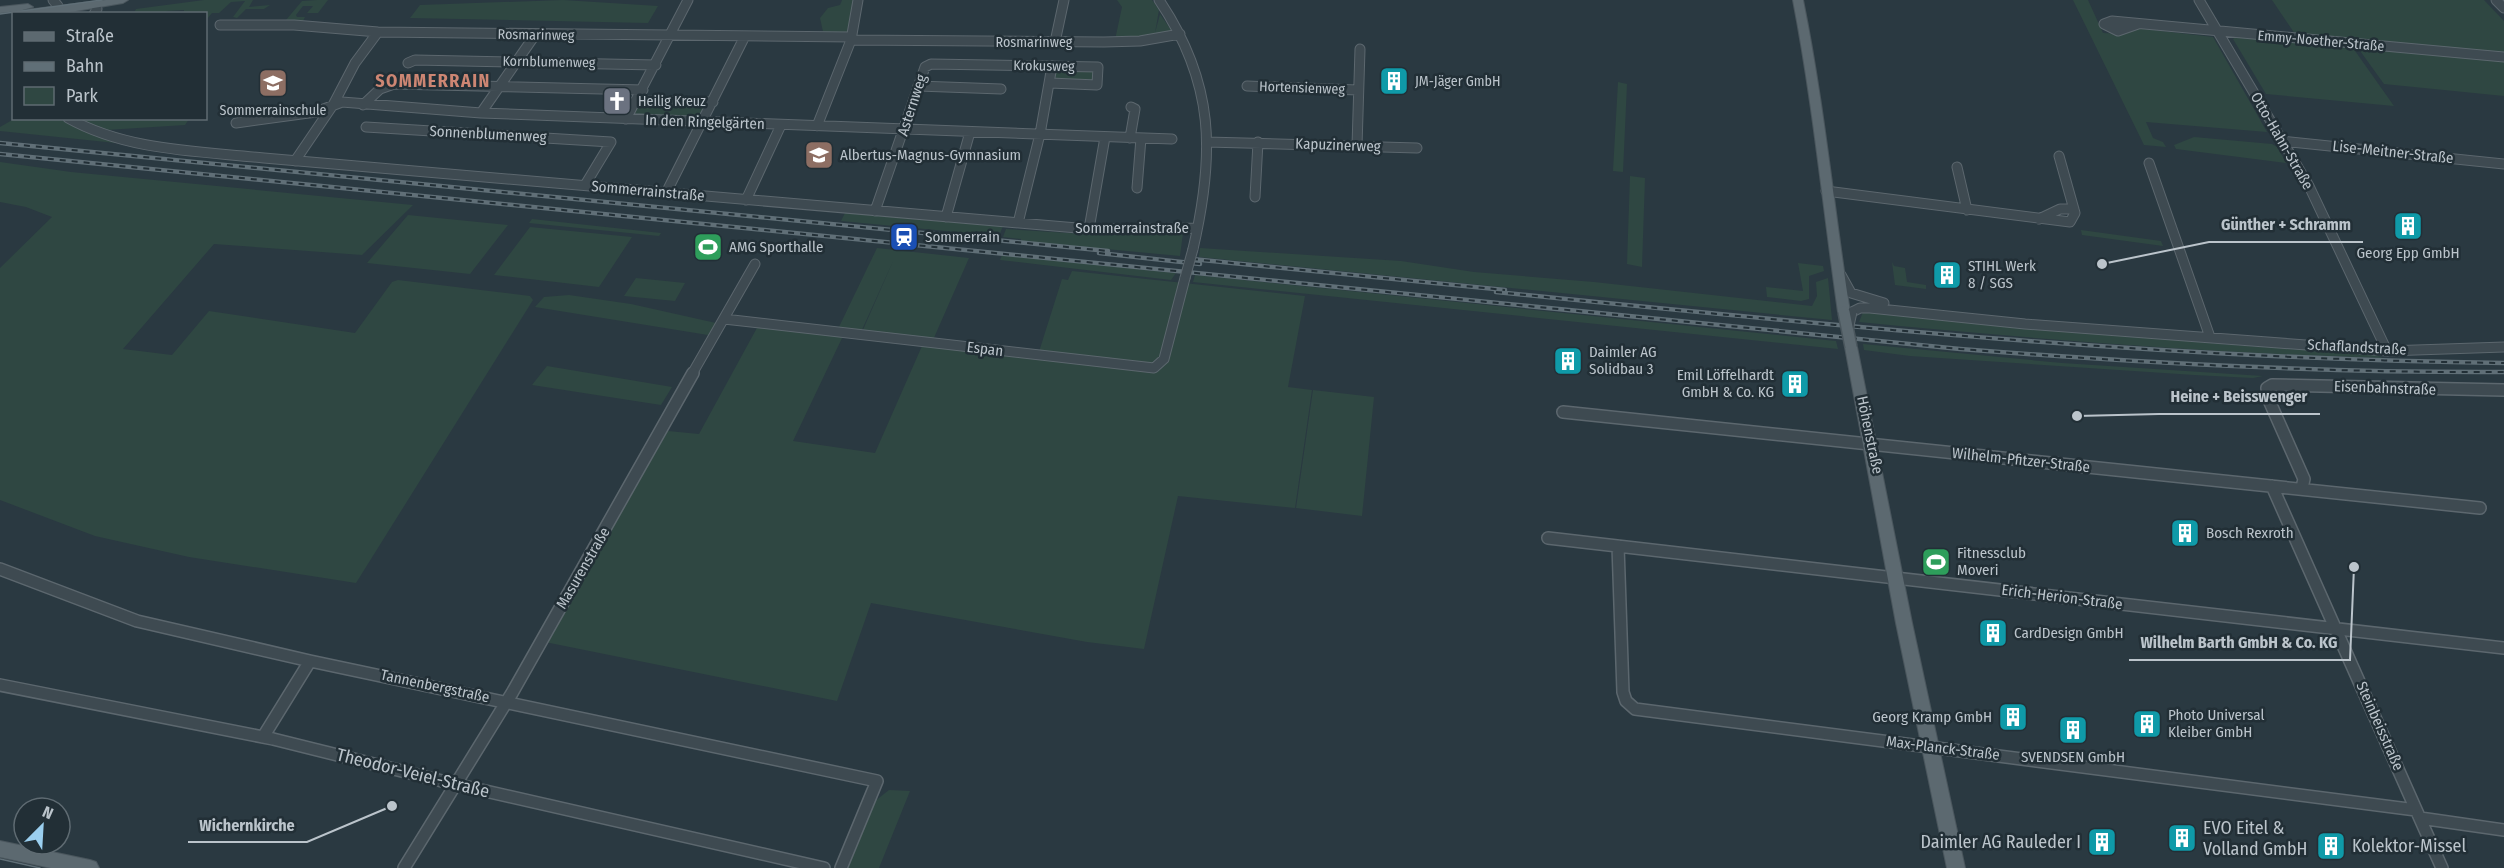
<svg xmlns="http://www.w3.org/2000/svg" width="2504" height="868" viewBox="0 0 2504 868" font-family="'Fira Sans Condensed',sans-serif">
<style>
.green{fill:#2f4742}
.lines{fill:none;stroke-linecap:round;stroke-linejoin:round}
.minor-far1-casing{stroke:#5c676e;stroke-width:11}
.minor-casing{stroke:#5c676e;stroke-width:14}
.major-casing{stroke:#4a565d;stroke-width:2}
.minor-far1{stroke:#3e4a51;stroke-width:9}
.minor{stroke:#3e4a51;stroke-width:11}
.major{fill:#5c6970;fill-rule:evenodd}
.tram{stroke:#606f77;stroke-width:1.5}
.rail-casing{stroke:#606f77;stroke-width:4.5}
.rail{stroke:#222f36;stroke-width:2;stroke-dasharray:6;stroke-linecap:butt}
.minor-bridge-casing{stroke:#5c676e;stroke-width:11;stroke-linecap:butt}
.major-bridge-casing{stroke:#4a565d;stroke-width:14;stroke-linecap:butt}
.minor-bridge{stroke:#3e4a51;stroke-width:9}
.major-bridge{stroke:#5c6970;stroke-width:11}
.labels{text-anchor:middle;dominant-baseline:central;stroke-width:5;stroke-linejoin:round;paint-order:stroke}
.far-street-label{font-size:14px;fill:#bbc4cb;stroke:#222f36}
.far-poi-label{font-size:14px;fill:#bbc4cb;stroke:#222f36;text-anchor:start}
.street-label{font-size:15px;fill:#bbc4cb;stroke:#222f36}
.poi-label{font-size:15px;fill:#bbc4cb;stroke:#222f36;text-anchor:start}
.far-district-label{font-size:18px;font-weight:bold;letter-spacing:1.5px;fill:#cd8673;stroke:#222f36}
.near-street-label{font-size:18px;fill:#bbc4cb;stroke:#222f36}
.near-poi-label{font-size:18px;fill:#bbc4cb;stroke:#222f36;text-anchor:start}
.leader{fill:none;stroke:#bbc4cb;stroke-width:2}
.callout-dot{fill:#bbc4cb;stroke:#222f36;stroke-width:2}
.callout-label{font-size:16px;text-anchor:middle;font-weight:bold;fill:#bbc4cb;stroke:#222f36;stroke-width:5;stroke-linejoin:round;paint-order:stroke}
</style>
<rect width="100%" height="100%" fill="#2a3941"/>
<!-- green -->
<path class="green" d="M204,0H253L249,7L270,5L264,9H246L237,18L233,17L245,1L231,2L219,13H212L207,19L206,14L183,13L184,10L167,11L164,13H134L136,9Z
M317,0H328L318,13H307L313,6H303L296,15L297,17H305L303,21L286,20L302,1Z
M563,0L658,6L648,23L410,18L420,5Z
M842,0H854L848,36H824L820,18L828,8L840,5Z
M1117,0H1152L1159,10L1155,33L1160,14L1171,30L1167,34L1115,40L1122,7Z
M2073,0H2088L2103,33L2125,34L2136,28L2213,37L2267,132L2146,122L2153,138L2163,142L2166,147L2144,145Z
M2272,0H2484L2504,21V53L2295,34Z
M2236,37L2353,48L2394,106L2266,94L2233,39Z
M2358,48L2504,61V96L2384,84Z
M1052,66L1098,67L1097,85L1050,83Z
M1618,82L1627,84L1623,172L1613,171Z
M635,101L713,102L702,121L626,119Z
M14,119H59L116,143L0,131V127Z
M80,119H189L185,125L106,130Z
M2194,137L2272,144L2277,147L2284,159L2291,160L2294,164L2176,149L2174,145Z
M0,162L71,172L413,205L362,255L214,244L123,349L172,355L209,311L355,333L392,282L398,280L530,296L533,300L356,583L189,557L95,536L0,500V268L52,217L26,207L0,202Z
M1630,176L1645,178L1642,267L1627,264Z
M845,213L1003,226L999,236L841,221Z
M408,215L508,225L470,274L367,263Z
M532,219L661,233L659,236L529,223Z
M530,227L632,237L599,287L494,275Z
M1006,229L1100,235L1183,233L1180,256L1021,241V239L1003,237Z
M2081,230L2161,241L2163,246L2082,235Z
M877,248L969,258L933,340L862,332L894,259L861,332L838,329Z
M1200,248L1401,261L1474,272L1594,282L1812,306L1817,296L1816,282L1828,278L1832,320L1199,257Z
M1002,255L1176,273L1171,280L1000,260Z
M1892,262L1894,266L1905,268L1907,282L1926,285V289L1895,285Z
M1798,263L1823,266L1824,271L1809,276V299L1801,301L1767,297L1766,287L1803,291Z
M1072,271L1305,296L1288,387L1312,390L1295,508L1178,496L1144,649L1087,642L871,603L837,701L545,642L668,431L699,434L758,326L843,336L793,441L875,453L922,346L1037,358L1062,279L1068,280Z
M1195,275L1836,341L1838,349L1193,282Z
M636,278L685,283L675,301L624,296Z
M569,295L631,304L716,323L708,335L535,307L544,297Z
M1863,312L2233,345L2376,355L2383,358C2208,353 2034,339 1859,322Z
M1863,344L2062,363L2263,376L2253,378L2194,375L1910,356L1864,350Z
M547,366L672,387L661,405L532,385Z
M1313,390L1374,397L1362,516L1296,508Z
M889,790L910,791L879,868H847L875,801Z"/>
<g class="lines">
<!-- minor-far1 casing -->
<g class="minor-far1-casing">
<path id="minor-far1" d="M53,0L58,6L56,14
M1159,0C1215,83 1215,154 1193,249
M2199,0L2309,186L2387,351
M2496,0L2504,8
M94,14L97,9
M2138,24L2118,31L2104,24L2112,21L2504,57
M220,25H294L378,32L852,37
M851,40L1104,42L1140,41L1180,34
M1055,42L1064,0
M408,63L415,60L656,65
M918,86L1001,89
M1247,86L1358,90
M635,101L713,102
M363,105L380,89L394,84L643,90
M481,113L535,35
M68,118C127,151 198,151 264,158L1089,229L1197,228
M626,119L688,0
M236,123L316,112L342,102L481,113L1172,139
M817,126L851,40L858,0
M366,127L611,142L585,185
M1130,138L1135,109L1131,107
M2282,141L2504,164
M1207,142L1417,148
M1357,146L1360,49
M295,161L333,105L355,63L378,32
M2149,163L2210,337
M1957,167L1967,210
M1137,188L1141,138
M1826,191L2070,222L2075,213L2059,156
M666,193L744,38
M1255,197L1258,142
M746,200L781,125
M875,211L925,67L931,64L1098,67L1097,85L1050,83
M946,217L970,132
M2039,219L2060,209H2074
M1018,223L1040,134L1052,66
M1089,229L1105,137
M1841,275L1851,293L1884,303
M1852,312L1860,308H1870L2025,324L2387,351L2504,347
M724,319L1154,368L1164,359L1185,278
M692,374L755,264"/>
</g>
<!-- minor casing -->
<g class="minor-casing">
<path id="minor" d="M1563,412L2480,508
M2272,486L2442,868
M2302,488L2304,479L2268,398L2267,388L2272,385L2504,390
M1548,538L2504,648
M1618,546L1623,692L1626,701L1635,709L2416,810
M0,569L137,621L310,661L877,781L841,868
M0,685L273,739L446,782L824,868
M263,737L310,661
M2420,818L2504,830
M404,868L512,693L693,373"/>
</g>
<!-- major casing -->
<g class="major-casing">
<path id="major" d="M106,0H128L123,3L70,12L14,15L18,11L0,13V7L28,4L33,7L19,11Z
M1793,0H1803C1824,103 1834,208 1850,312L1844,316L1838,312C1823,208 1813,103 1793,0Z
M1851,342L1857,347L1912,623L1965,868H1947L1896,623L1845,347Z
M0,841L90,860L96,862L99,868H51L0,857Z"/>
</g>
<!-- minor-far1 -->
<use href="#minor-far1" class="minor-far1"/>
<!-- minor -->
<use href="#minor" class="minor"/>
<!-- major -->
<use href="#major" class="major"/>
<!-- tram -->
<path class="tram" d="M0,14L102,0
M0,859L40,868"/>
<!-- rail casing -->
<g class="rail-casing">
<path id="rail" d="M0,143L1108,251
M0,154L1960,349C2141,363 2322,373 2504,372
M1099,253L1200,264
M1192,259L1505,290
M1496,292C1832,326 2166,359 2504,363"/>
</g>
<!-- rail -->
<use href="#rail" class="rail"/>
<!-- minor-bridge casing -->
<g class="minor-bridge-casing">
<path id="minor-bridge" d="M1185,278L1193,249
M1848,330L1852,312"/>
</g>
<!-- major-bridge casing -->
<g class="major-bridge-casing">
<path id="major-bridge" d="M1844,312L1851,347"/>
</g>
<!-- minor-bridge -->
<use href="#minor-bridge" class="minor-bridge"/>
<!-- major-bridge -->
<use href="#major-bridge" class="major-bridge"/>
</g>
<!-- icons -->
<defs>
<g id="building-square" transform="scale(1.5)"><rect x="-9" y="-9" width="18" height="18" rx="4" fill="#0f9aa8" stroke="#222f36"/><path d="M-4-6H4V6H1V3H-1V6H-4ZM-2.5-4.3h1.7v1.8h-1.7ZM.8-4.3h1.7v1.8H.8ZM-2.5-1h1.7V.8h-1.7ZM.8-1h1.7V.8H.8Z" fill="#fff"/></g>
<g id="school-square" transform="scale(1.5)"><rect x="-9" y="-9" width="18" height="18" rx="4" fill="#8d6e63" stroke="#222f36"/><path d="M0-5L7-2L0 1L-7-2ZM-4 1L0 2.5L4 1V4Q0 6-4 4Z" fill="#fff"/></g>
<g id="church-square" transform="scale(1.5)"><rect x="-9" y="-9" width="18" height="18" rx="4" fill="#6b7280" stroke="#222f36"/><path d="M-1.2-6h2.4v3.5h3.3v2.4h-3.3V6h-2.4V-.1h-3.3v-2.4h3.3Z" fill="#fff"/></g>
<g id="station-square" transform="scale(1.5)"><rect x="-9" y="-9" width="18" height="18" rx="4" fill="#1a4fb4" stroke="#222f36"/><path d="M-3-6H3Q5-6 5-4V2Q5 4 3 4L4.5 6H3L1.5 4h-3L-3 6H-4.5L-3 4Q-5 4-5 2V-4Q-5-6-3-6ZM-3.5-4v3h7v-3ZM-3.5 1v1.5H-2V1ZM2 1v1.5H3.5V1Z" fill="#fff"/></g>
<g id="stadium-square" transform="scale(1.5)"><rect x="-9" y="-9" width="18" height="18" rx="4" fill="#2e9e5b" stroke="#222f36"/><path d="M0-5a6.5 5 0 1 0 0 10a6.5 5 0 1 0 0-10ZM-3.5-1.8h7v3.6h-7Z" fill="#fff"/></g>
</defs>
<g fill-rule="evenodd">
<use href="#building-square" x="1394" y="81"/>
<use href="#school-square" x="273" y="83"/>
<use href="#church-square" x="617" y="101"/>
<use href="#school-square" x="819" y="155"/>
<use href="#building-square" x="2408" y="226"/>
<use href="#station-square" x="904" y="237"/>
<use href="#stadium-square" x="708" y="247"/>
<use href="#building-square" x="1947" y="275"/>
<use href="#building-square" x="1568" y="361"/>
<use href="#building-square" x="1795" y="384"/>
<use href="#building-square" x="2185" y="533"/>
<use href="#stadium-square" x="1936" y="562"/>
<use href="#building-square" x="1993" y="633"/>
<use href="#building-square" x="2013" y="717"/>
<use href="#building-square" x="2147" y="724"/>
<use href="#building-square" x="2073" y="730"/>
<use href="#building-square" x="2182" y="838"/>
<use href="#building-square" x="2102" y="842"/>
<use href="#building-square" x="2331" y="846"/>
</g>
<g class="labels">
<!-- far-street labels -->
<g class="far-street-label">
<text transform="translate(536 35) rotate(1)">Rosmarinweg</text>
<text transform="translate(2321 41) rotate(5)">Emmy-Noether-Straße</text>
<text x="1034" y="42">Rosmarinweg</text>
<text transform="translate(549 62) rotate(1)">Kornblumenweg</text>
<text transform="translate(1044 66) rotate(1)">Krokusweg</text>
<text transform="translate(1302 88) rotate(2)">Hortensienweg</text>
</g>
<!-- far-poi labels -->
<g class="far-poi-label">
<text x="1415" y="81">JM-Jäger GmbH</text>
<text x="638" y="101">Heilig Kreuz</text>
<text x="273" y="110" text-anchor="middle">Sommerrainschule</text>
</g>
<!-- street labels -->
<g class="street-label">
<text transform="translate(912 105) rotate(-72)">Asternweg</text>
<text transform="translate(705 122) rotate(2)">In den Ringelgärten</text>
<text transform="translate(488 134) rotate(3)">Sonnenblumenweg</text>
<text transform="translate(2282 141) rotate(60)">Otto-Hahn-Straße</text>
<text transform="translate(1338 145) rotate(2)">Kapuzinerweg</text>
<text transform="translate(2393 152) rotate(6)">Lise-Meitner-Straße</text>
<text transform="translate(648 191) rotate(5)">Sommerrainstraße</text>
<text x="1132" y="228">Sommerrainstraße</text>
<text transform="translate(2357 347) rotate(3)">Schaflandstraße</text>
<text transform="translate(985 349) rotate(7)">Espan</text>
<text transform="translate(2385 388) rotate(2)">Eisenbahnstraße</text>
<text transform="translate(1870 435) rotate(78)">Höhenstraße</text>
<text transform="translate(2021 460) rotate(6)">Wilhelm-Pfitzer-Straße</text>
<text transform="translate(583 568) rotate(-60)">Masurenstraße</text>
<text transform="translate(2062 597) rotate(7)">Erich-Herion-Straße</text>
<text transform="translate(435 686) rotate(12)">Tannenbergstraße</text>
<text transform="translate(2380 726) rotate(66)">Steinbeisstraße</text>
<text transform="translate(1943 748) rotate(7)">Max-Planck-Straße</text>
</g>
<!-- poi labels -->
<g class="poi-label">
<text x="840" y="155">Albertus-Magnus-Gymnasium</text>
<text x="925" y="237">Sommerrain</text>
<text x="729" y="247">AMG Sporthalle</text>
<text x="2408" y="253" text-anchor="middle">Georg Epp GmbH</text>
<text x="1968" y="266">STIHL Werk<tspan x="1968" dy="17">8 / SGS</tspan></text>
<text x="1589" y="352">Daimler AG<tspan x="1589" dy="17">Solidbau 3</tspan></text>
<text x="1774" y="375" text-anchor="end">Emil Löffelhardt<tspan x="1774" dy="17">GmbH &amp; Co. KG</tspan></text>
<text x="2206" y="533">Bosch Rexroth</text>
<text x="1957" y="553">Fitnessclub<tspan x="1957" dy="17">Moveri</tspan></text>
<text x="2014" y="633">CardDesign GmbH</text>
<text x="2168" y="715">Photo Universal<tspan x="2168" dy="17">Kleiber GmbH</tspan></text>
<text x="1992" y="717" text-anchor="end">Georg Kramp GmbH</text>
<text x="2073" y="757" text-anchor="middle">SVENDSEN GmbH</text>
</g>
<!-- far-district labels -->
<g class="far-district-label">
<text x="433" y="81">SOMMERRAIN</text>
</g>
<!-- near-street labels -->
<g class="near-street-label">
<text transform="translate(413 773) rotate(14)">Theodor-Veiel-Straße</text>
</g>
<!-- near-poi labels -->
<g class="near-poi-label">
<text x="2203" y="828">EVO Eitel &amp;<tspan x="2203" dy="21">Volland GmbH</tspan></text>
<text x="2081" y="842" text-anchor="end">Daimler AG Rauleder I</text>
<text x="2352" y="846">Kolektor-Missel</text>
</g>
</g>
<!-- callouts -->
<path class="leader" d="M2102 264L2209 242H2363M2077 416L2159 414H2320M2354 567L2350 660H2129M392 806L307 842H188"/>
<g class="callout-dot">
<circle cx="2102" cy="264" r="6"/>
<circle cx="2077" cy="416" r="6"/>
<circle cx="2354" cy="567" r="6"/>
<circle cx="392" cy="806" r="6"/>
</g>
<g class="callout-label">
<text x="2286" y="230">Günther + Schramm</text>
<text x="2239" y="402">Heine + Beisswenger</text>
<text x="2239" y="648">Wilhelm Barth GmbH &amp; Co. KG</text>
<text x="247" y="831">Wichernkirche</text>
</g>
<!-- legend -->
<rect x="12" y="12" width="195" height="108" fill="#222f36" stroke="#5f6b72" stroke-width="1.5"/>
<rect x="24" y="32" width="30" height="9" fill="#5c6970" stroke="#5f6b72" stroke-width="1.5"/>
<text x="66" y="42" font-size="18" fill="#bbc4cb">Straße</text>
<rect x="24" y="62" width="30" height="9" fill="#606f77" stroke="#5f6b72" stroke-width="1.5"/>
<text x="66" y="72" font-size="18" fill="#bbc4cb">Bahn</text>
<rect x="24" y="87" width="30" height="18" fill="#2f4742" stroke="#5f6b72" stroke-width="1.5"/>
<text x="66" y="102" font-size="18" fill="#bbc4cb">Park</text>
<!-- north arrow -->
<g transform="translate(42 826) rotate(24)"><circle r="28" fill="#222f36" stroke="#5f6b72" stroke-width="1.5"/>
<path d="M0-4.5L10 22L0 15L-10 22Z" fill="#9bcfef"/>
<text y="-9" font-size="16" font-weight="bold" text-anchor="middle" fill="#bbc4cb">N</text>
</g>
</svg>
